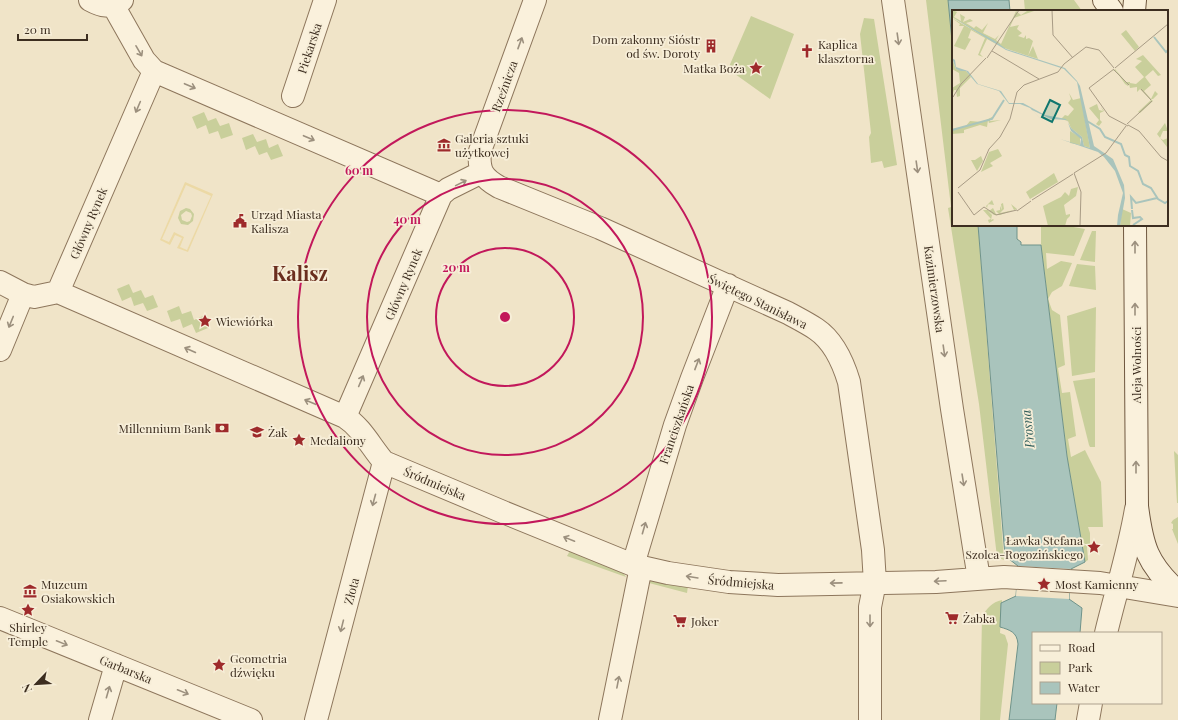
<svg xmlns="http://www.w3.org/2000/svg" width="1178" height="720" viewBox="0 0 1178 720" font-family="'Playfair Display',serif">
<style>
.green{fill:#c9cf9b;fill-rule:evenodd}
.sand{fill:#ecd9a5;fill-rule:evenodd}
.water{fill:#a9c4bc;stroke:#6f938a}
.pier{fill:#f0e4c8}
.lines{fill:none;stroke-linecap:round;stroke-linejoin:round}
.street-casing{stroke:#8d765c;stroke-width:24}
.secondary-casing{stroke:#6f573f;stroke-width:24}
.street{stroke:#faf1dc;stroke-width:22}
.secondary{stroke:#faf1dc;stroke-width:22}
.oneway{stroke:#9c907e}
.ring{fill:none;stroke:#c2185b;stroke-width:2}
.labels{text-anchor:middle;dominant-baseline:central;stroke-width:3.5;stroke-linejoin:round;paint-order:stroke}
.poi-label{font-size:12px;fill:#3d2e20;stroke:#f7eed8;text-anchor:start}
.street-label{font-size:12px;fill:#3d2e20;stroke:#f7eed8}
.water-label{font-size:13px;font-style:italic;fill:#2f5d5a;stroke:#f7eed8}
.town-label{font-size:20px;font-weight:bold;fill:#6b2e1e;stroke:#f7eed8}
.inset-river{fill:none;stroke:#a9c4bc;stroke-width:2}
.inset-road{fill:none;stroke:#a89b85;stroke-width:1}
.view{fill:#0f766e;fill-opacity:0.15;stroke:#0f766e;stroke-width:2}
.inset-edge{fill:none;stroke:#3d2e20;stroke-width:2}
.centre{fill:#c2185b;stroke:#f7eed8;stroke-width:2}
.ring-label{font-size:12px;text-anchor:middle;font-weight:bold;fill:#c2185b;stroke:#f7eed8;stroke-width:3.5;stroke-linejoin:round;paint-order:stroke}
</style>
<rect width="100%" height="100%" fill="#f0e4c8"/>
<!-- green -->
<path class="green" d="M926,0H948L953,51V225H978L1004,560L997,557L979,404L948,208L951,207Z
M1024,0H1074L1082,11H1025Z
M751,16L794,34L770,99L728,69Z
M864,18L874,19L897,165L884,168L882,161L871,163L869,137L871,133L860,34Z
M204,112L208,121L216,118L220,126L229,123L233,135L221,139L218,131L209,134L206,125L197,129L192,117Z
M253,134L257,142L266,139L269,148L278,144L283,156L271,160L267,152L259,155L255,146L246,150L242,138Z
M186,208L190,209L194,214L193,221L188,225L181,224L178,218L180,211ZM186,211L191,213L192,216L190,221L187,222L182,220L181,215Z
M1045,225H1062L1085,229L1074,256L1046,253L1047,269L1061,261L1072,263L1062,286L1052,292L1048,299L1052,310L1060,315L1065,365L1058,368L1062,393L1070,392L1076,436L1068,439L1071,457L1085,450L1101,482L1103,527H1088L1090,533V545L1087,547L1088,560L1085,562L1067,456L1041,245V227Z
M1092,231H1096L1095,262L1080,260Z
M1077,264L1095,266L1096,290L1069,286Z
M129,284L133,293L141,290L145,298L153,295L158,307L147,311L143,303L134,306L131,297L122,301L117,289Z
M179,306L182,314L191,311L194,320L203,316L208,328L196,333L192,324L183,328L180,319L171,322L167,311Z
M1096,307L1095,372L1072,376L1067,316Z
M1095,378V447H1090L1089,445L1073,381Z
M1174,451L1178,455V503H1177Z
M1178,517V544L1172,529H1173V524L1171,523L1173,520Z
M571,549L622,571L626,577L567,556Z
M652,580L688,586L687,593L649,583Z
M1002,600L1000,633L1005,635L1008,644L1000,720H980L982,617C987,608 992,602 1002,600Z"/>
<!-- sand -->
<path class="sand" d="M185,182L213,194L188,252L177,248L182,238L175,235L170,245L160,240ZM186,185L211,196L187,250L180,247L184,237L174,232L169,242L162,239Z"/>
<!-- water -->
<path class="water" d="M948,0H1009L1010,11H953V51Z
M978,225H1017V239L1021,242V245H1041L1067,456L1085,562L1071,569L1069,599L1082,608L1080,633H1033V703H1057L1055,720H1009L1018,644C1017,632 1010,630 1000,627L1001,603L1016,596L1018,566L1005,556Z"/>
<!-- pier -->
<path class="pier" d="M1018,566L1071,569L1069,599L1016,596Z"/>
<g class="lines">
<!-- street casing -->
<g class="street-casing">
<path id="street" d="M90,0C101,6 111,9 122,0
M535,0L480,151C478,171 483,178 499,187L600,228L788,313C797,318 807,323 816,329C834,341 843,362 849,382L873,550L874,567L875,582L870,607V720
M893,0L952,409L979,579
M113,5L144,60L154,71L441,195
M293,96L325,0
M0,282L23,294L34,297L58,292
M58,292L345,417C362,428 371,447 384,462L503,512L633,565L668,573L729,582L778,585L936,582L1004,577L1100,583L1178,596
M58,292L154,71
M0,350L23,294
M345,417L441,195L448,189L482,172
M633,565L675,425L692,378L728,285
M0,618L251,720
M1106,633C1116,591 1129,551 1136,509
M100,720L116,665
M316,720L384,462
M610,720L641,567
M1088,720L1091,703"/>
</g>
<!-- secondary casing -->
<g class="secondary-casing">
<path id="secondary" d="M1104,0L1112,11
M1134,11L1135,0
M1135,225L1137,506C1142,546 1147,564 1178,592"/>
</g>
<!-- street -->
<use href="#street" class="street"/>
<!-- secondary -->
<use href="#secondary" class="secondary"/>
</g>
<!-- one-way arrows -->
<defs><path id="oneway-shaft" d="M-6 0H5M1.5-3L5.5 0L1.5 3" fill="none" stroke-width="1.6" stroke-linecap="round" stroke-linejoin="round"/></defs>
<g class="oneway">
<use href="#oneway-shaft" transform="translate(898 39) rotate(82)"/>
<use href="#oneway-shaft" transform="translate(520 43) rotate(-70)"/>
<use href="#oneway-shaft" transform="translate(139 51) rotate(60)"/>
<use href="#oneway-shaft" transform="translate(190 86) rotate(23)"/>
<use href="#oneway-shaft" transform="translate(138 107) rotate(113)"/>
<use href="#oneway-shaft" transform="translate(309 138) rotate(23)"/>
<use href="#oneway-shaft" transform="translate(917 167) rotate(82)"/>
<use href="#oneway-shaft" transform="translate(461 183) rotate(-26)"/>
<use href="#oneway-shaft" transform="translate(1135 247) rotate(-90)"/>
<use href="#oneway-shaft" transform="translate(1135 309) rotate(-90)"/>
<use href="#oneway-shaft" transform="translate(11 322) rotate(112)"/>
<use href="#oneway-shaft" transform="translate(190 350) rotate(-156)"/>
<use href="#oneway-shaft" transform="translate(944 351) rotate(82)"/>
<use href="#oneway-shaft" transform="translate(697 364) rotate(-69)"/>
<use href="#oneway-shaft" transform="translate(361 381) rotate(-67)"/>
<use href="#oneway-shaft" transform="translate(310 402) rotate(-157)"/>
<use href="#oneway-shaft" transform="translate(1136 467) rotate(-90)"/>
<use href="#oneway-shaft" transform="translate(963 480) rotate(81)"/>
<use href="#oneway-shaft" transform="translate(374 500) rotate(105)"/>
<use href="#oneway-shaft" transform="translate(644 528) rotate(-74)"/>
<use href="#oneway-shaft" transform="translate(569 539) rotate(-158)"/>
<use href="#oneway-shaft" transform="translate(692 577) rotate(-171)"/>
<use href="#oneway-shaft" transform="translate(940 581) rotate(177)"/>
<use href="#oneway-shaft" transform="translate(836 583) rotate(179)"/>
<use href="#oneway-shaft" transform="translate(870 621) rotate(90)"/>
<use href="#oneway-shaft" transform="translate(342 626) rotate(104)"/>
<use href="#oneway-shaft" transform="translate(62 643) rotate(22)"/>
<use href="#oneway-shaft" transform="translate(618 682) rotate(-79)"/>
<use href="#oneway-shaft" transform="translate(108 692) rotate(-74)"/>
<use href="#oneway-shaft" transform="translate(183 692) rotate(22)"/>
</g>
<!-- distance rings -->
<g class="ring">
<circle cx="505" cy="317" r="69"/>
<circle cx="505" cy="317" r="138"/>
<circle cx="505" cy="317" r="207"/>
</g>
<!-- icons -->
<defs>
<g id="building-bare" transform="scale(1.08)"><path d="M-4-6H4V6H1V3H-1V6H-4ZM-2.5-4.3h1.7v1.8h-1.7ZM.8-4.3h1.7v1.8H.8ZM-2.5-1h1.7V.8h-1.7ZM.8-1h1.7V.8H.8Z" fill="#9e2a2b" stroke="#f7eed8" stroke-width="2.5" paint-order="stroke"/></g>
<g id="church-bare" transform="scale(1.08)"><path d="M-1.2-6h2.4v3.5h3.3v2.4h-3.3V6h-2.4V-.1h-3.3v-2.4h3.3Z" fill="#9e2a2b" stroke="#f7eed8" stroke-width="2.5" paint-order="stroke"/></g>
<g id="sight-bare" transform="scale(1.08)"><path d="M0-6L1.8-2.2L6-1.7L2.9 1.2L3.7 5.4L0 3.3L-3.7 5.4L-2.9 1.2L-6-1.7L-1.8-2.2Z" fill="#9e2a2b" stroke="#f7eed8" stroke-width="2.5" paint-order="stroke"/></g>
<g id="museum-bare" transform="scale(1.08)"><path d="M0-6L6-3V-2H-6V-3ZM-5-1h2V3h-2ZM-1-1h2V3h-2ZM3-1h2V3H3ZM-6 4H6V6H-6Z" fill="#9e2a2b" stroke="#f7eed8" stroke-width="2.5" paint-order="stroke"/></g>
<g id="civic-bare" transform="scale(1.08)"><path d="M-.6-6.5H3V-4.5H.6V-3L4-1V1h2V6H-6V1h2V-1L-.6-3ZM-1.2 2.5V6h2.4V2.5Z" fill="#9e2a2b" stroke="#f7eed8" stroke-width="2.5" paint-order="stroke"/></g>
<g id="bank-bare" transform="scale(1.08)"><path d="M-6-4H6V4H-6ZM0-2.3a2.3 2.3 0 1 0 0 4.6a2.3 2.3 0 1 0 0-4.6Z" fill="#9e2a2b" stroke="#f7eed8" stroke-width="2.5" paint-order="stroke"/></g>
<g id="university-bare" transform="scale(1.08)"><path d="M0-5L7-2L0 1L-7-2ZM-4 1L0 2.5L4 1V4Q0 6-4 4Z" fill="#9e2a2b" stroke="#f7eed8" stroke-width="2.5" paint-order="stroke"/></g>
<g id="supermarket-bare" transform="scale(1.08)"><path d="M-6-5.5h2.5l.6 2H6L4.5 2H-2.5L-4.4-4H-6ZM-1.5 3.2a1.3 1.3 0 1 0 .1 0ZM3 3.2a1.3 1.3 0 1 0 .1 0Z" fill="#9e2a2b" stroke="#f7eed8" stroke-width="2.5" paint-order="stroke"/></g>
</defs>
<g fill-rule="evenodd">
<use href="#building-bare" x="711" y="46"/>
<use href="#church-bare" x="807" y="51"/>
<use href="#sight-bare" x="756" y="68"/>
<use href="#museum-bare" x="444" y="145"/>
<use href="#civic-bare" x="240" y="221"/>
<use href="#sight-bare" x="205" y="321"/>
<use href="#bank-bare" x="222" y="428"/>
<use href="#university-bare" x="257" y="432"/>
<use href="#sight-bare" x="299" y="440"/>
<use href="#sight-bare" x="1094" y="547"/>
<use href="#sight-bare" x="1044" y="584"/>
<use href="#museum-bare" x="30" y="591"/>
<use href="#sight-bare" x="28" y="610"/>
<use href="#supermarket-bare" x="952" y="618"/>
<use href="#supermarket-bare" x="680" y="621"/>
<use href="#sight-bare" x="219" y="665"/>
</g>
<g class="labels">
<!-- poi labels -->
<g class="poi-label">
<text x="700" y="39" text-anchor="end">Dom zakonny Sióstr<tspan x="700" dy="14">od św. Doroty</tspan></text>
<text x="818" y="44">Kaplica<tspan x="818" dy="14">klasztorna</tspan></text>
<text x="745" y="68" text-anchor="end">Matka Boża</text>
<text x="455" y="138">Galeria sztuki<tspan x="455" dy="14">użytkowej</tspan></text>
<text x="251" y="214">Urząd Miasta<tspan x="251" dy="14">Kalisza</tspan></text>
<text x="216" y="321">Wiewiórka</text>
<text x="211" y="428" text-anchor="end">Millennium Bank</text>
<text x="268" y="432">Żak</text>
<text x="310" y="440">Medaliony</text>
<text x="1083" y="540" text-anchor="end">Ławka Stefana<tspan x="1083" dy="14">Szolca-Rogozińskiego</tspan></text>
<text x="41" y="584">Muzeum<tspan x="41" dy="14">Osiakowskich</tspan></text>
<text x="1055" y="584">Most Kamienny</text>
<text x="963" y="618">Żabka</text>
<text x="691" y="621">Joker</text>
<text x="28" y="627" text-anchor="middle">Shirley<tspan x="28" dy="14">Temple</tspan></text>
<text x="230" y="658">Geometria<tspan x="230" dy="14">dźwięku</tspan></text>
</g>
<!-- street labels -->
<g class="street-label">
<text transform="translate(309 48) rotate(-72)">Piekarska</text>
<text transform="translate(504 86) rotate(-70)">Rzeźnicza</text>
<text transform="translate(88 223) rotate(-67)">Główny Rynek</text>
<text transform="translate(403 284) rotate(-67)">Główny Rynek</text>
<text transform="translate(935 289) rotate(82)">Kazimierzowska</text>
<text transform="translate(758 301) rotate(26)">Świętego Stanisława</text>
<text transform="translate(1136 365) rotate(-90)">Aleja Wolności</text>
<text transform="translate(676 424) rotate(-71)">Franciszkańska</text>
<text transform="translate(435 483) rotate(23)">Śródmiejska</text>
<text transform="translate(741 582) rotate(5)">Śródmiejska</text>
<text transform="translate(351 591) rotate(-75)">Złota</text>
<text transform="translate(126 669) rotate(22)">Garbarska</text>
</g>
<!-- water labels -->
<g class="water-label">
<text transform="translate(1027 429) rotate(-96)">Prosna</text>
</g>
<!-- town labels -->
<g class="town-label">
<text x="300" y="272">Kalisz</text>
</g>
</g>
<!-- overview -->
<g transform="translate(952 10)">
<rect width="216" height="216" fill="#f0e4c8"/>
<path d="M0,0L5,2L2,7L9,11L8,4L13,7L11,12L18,9L21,11L14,13L22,18L24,16L30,20L36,13L31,23L43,29L47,25L44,30L49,34L64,1L69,5L75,1H82L62,8L58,17L67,15L65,19L70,23L66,26L72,28L74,25V29L77,28L81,31L76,46L81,36L86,49L52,38L0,7ZM0,8L42,32L46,35L35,29L28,44L31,47L26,45L33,28L19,20L16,28L19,29L13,40L2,36L12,16H7L8,14ZM174,20L187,37L183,41L169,24ZM191,45L209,65L206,66L201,60L193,67L199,75L192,81L199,89L203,81L206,84L201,89H199L201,91L188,103L186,102L199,90L188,79L191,76L185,82V77L178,78L177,74L176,76L173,74L164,61H161L163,59L174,72H178V75V73L184,74L192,67L183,57L190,51L184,49ZM0,49L4,59L14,61L19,67L8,78V86L5,87L4,80H2L0,86V78L8,73L7,63L0,59ZM117,83L121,90L129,88L138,138L132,136L130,127L119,118L116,111L109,109L113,105L116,106L122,99L116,93L119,89ZM145,94L147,100L151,101L149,97L152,101L148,103V110L150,112L147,116L144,114L147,110L137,98ZM40,107L41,108L38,110V111L49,110L37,113L36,110L35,117L28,115L12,120V123L0,124V119L13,117L18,111L30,112ZM213,113L216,121H211L208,128L211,130L216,128L215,137L205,124ZM118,121L128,127V135L118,133ZM46,139L50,146L38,153L41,156L29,162L37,142ZM29,146L31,151L25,161L19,150H23ZM102,163L106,172L78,189L74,182ZM126,177L124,186L112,195L114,205L118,204V206L115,209L113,216H96L91,196L109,187L113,182L117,186L119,179ZM40,190L42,195L36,194L35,198L37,201L41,198L44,204H47L44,201L48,200V196L50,200L49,194L51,193L52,199L48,203L62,200L59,194L65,199L48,205H42L36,201L40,205L39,210L41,209L42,210L37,213L36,210L29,212L39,209L31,200H36L34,196ZM170,199L179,203L178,216H168Z" fill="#c9cf9b"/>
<path d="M0,7L43,31L54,39L113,58L125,71L128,76L142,136L161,149L172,175L173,188L168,216H165L166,205L171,183L163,161L152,147L146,142L108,129L78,98L68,94H57L47,81L25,74L14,61H9L4,59L0,48L3,50L4,57L16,61L26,74L49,81L57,93H71L93,105L114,109L119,118L130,127L132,136L138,138L125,72L112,59L54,40ZM80,100L99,109L115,110L119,121L129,129L128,135L108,129Z" fill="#a9c4bc" fill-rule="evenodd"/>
<path class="inset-river" d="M202,27L214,42L216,40M135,111L148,119L153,127L169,134L173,145L177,147L178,156L186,161L191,174L199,178L206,189L213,193L216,191M0,120L40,109L52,90M180,199L179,187L184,193L205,188M180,200L181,208L188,207L190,209L181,215"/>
<path class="inset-road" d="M100,0L101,25L121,48M40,41L87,69M35,48L67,0M163,58L216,14M162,59L137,78L157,106L176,116M162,60L177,75M189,79L199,90M1,87L9,74L34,48M175,114L200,91M176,115L187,121L209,147L216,151M122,163L154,143L174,116M122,163L129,182L128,216M6,178L28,160L37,139L48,127L58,109L65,82L72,75L106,62L112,54L134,37L147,40L162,58M6,182L22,205L32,197L44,205L65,200M80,190L121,164M65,201L79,191"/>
<path class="view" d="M98,90L108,95L100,112L90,107Z"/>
<rect width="216" height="216" class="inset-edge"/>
</g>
<circle cx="505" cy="317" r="6" class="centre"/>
<g class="ring-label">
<text x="359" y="175">60 m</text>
<text x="407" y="224">40 m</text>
<text x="456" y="272">20 m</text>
</g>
<!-- legend -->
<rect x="1032" y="632" width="130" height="72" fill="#f7eed8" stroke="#ada18e"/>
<rect x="1040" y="645" width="20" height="6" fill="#faf1dc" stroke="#ada18e"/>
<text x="1068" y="652" font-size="12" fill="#3d2e20">Road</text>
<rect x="1040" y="662" width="20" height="12" fill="#c9cf9b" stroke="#ada18e"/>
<text x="1068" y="672" font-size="12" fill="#3d2e20">Park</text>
<rect x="1040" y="682" width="20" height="12" fill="#a9c4bc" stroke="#ada18e"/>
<text x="1068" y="692" font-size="12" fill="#3d2e20">Water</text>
<!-- north arrow -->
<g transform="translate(36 684) rotate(245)" stroke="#f7eed8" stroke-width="3" paint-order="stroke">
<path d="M0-3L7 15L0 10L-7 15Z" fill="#3d2e20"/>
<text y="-6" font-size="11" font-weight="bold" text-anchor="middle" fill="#3d2e20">N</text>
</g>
<!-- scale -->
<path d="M18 34v6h69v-6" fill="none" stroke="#3d2e20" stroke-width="2"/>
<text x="24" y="34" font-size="12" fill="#3d2e20" stroke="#f7eed8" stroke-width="3" paint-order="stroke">20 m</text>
</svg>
